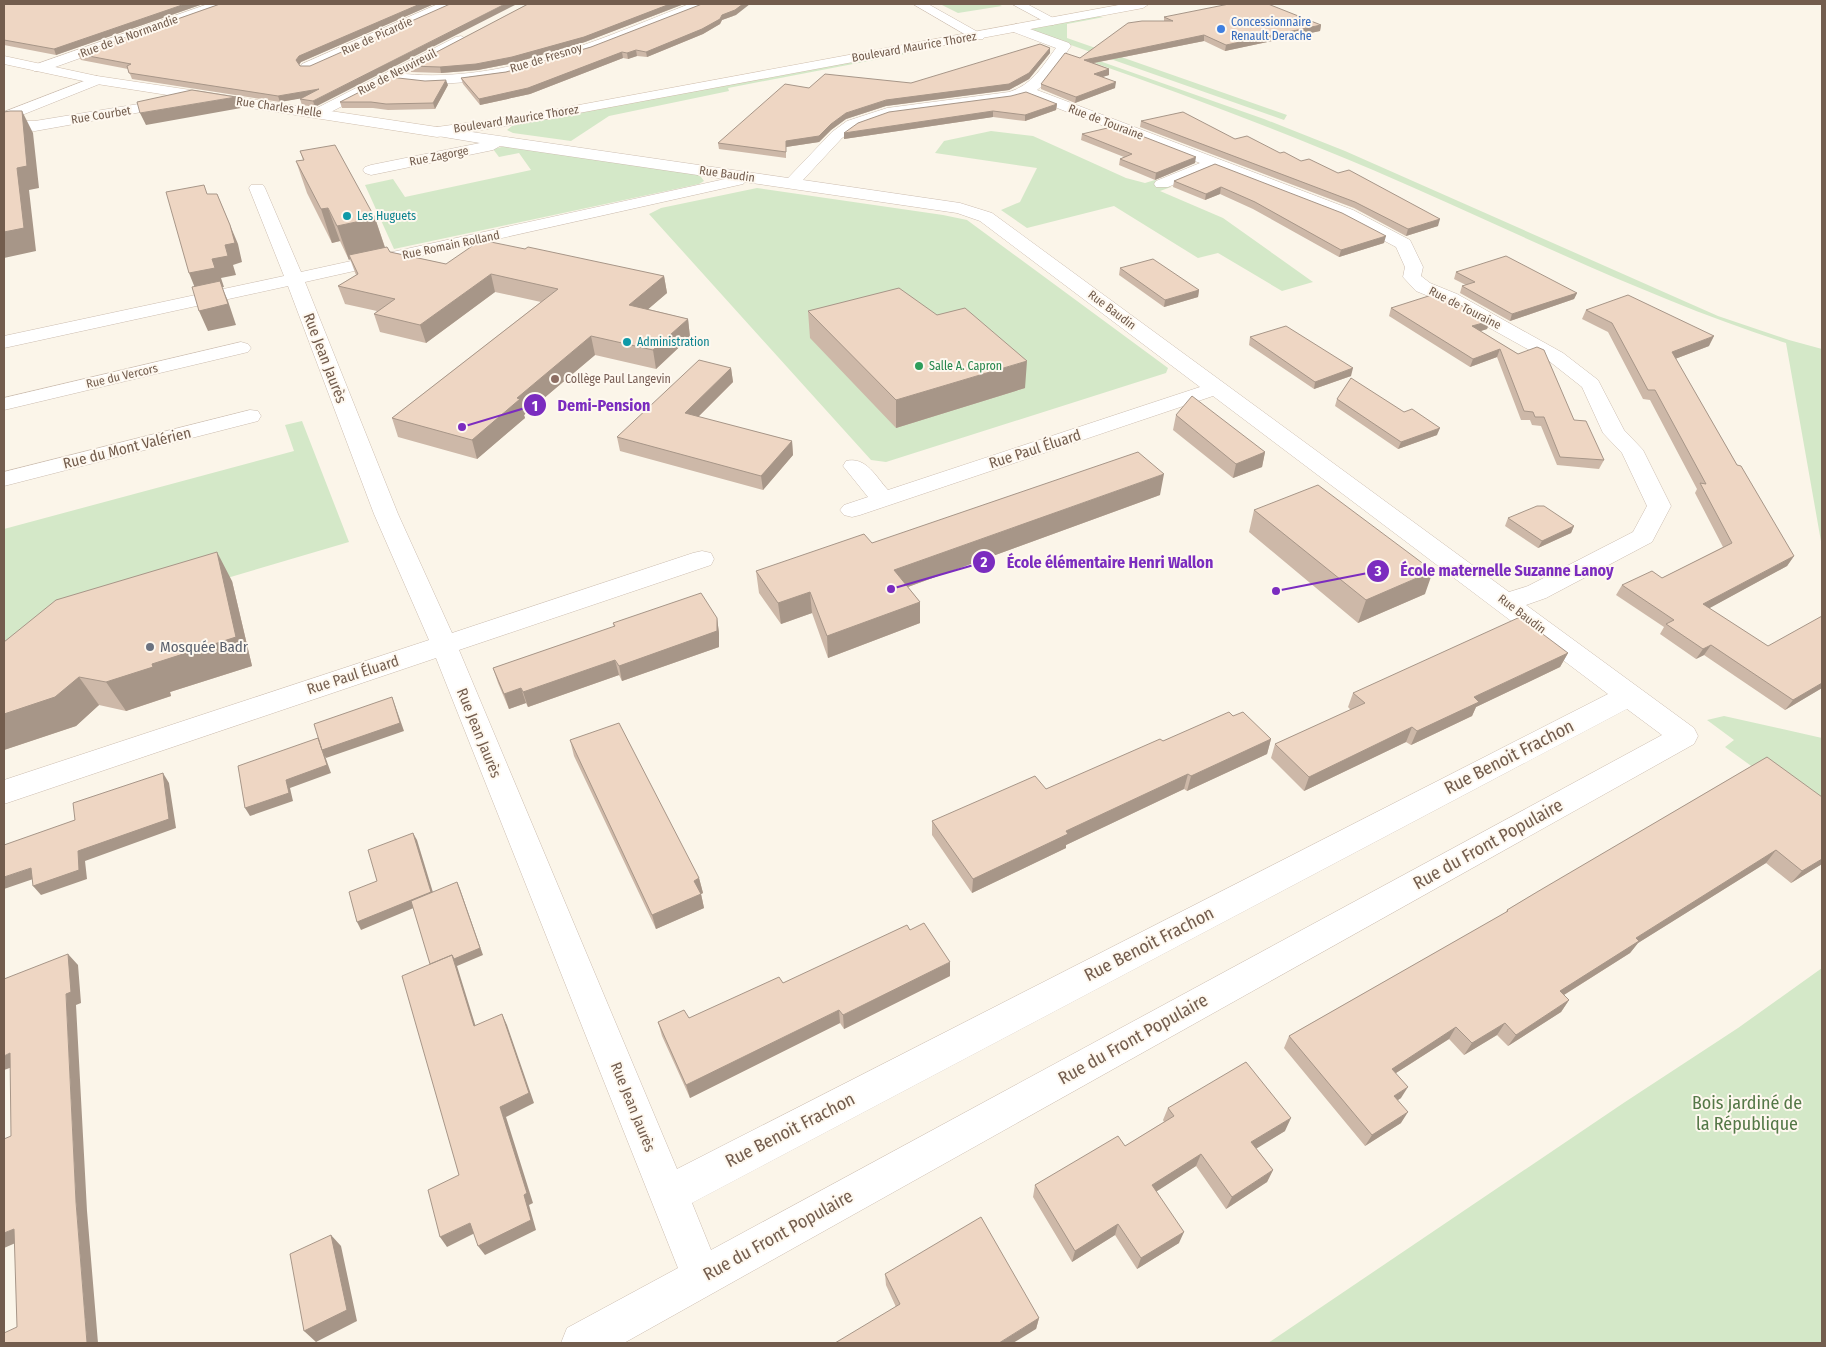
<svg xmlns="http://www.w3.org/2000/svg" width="1826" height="1347" viewBox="0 0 1826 1347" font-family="'Fira Sans Condensed',sans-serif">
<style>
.green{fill:#d4e8c8}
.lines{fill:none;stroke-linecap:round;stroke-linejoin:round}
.street-casing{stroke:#ccbdb0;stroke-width:1}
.secondary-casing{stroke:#cfbead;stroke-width:1}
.street{fill:#fff;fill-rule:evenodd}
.secondary{fill:#fff;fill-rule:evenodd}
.wall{fill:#cdb8a8}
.shaded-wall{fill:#a79688}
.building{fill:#eed6c3;stroke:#a79688}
.shop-dot{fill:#3f7fe0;stroke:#fef8ef;stroke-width:2}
.culture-dot{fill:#0f9aa8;stroke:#fef8ef;stroke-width:2}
.leisure-dot{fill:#2e9e5b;stroke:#fef8ef;stroke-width:2}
.education-dot{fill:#8d6e63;stroke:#fef8ef;stroke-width:2}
.worship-dot{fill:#6b7280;stroke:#fef8ef;stroke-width:2}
.labels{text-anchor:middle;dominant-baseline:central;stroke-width:4;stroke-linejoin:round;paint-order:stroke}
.far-shop-label{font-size:12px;fill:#366cbe;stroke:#fef8ef;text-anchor:start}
.far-street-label{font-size:12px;fill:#735d4e;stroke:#fef8ef}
.far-culture-label{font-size:12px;fill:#0d838f;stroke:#fef8ef;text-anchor:start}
.far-leisure-label{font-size:12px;fill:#27864d;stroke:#fef8ef;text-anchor:start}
.far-education-label{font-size:12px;fill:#785e54;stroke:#fef8ef;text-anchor:start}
.street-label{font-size:15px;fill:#735d4e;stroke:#fef8ef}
.worship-label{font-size:15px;fill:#5b616d;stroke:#fef8ef;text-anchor:start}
.near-street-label{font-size:18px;fill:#735d4e;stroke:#fef8ef}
.near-park-label{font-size:18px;fill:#547847;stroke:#fef8ef}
.leader{fill:none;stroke:#7b2cbf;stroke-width:2}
.callout-dot{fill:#7b2cbf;stroke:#fef8ef;stroke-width:2}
.mark-label{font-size:15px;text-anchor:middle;font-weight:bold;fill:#fff}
.callout-label{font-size:16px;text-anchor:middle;font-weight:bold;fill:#7b2cbf;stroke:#fef8ef;stroke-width:4;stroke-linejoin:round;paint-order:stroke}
</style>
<rect width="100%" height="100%" fill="#fbf5e9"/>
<!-- green -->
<path class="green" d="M940,4H997L1002,6L958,13Z
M1091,16L1104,17L1067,24V38L1287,115L1284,120L1031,31L1033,27Z
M928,47L931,49L728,88L729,91L609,116L571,141L513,133L507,130L512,126L541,120Z
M1091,58L1264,119L1345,151L1718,316L1789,340L1822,349V547L1786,343C1644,297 1510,229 1373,170C1279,130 1183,94 1086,60Z
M991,131L1033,136L1126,178L1145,183L1155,180L1171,187L1160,191L1223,218L1313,282L1282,291L1218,253L1198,258L1114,206L1027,228L1001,210L1020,202L1037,168L935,153L944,141Z
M506,146L698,173L704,181L699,184L394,249L365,185L393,179L405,197L531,170L519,153L499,157L493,149Z
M757,188L943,215L967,220L1168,368L1166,373L886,462L871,460L649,214L661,208Z
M302,421L349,542L4,644V529L294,451L285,425Z
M1724,716L1822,738V817L1725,747L1734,740L1707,720Z
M1822,968V1343H1268L1625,1102L1738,1028Z"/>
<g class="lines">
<!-- street casing -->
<g class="street-casing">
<path id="street" d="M208,4H225L223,7L44,71H34L32,68L34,65Z
M438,4H454L452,7L312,70H302L300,67L302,64Z
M689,4H705L703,7L591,51L507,76L467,82L427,85L391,81L323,116H313L311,113L313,110L456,37L461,36L468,40L466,43L405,74C504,83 598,40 689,4Z
M913,4H928L985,36L983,39H973Z
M1012,4H1027L1059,21L1053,25L1049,24Z
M1016,24L1069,43L1071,46L1043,85L1037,90L1353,210L1410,240L1423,267L1421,276L1430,283L1457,294L1563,353L1598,380L1624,430L1643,450L1671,506L1652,542L1546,598L1526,605L1694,728L1698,736L1694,744L624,1343H561L567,1328L678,1268L436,658L4,804V780L429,640L374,514L288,286L4,348V336L284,276L249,188L251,185H263L265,188L301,272L725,179L500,146L493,150L371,175L365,173L363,170L365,167L371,165L480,143L432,135L429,132L432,129L437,127L788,178L832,132L847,121L887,108L1009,92C1032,85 1042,67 1056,48L1011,31L1010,28ZM1026,96L1200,163L1156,181L1154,184L1156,187H1168L1214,168L1341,218L1396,247L1405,267L1403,277L1416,291L1443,302L1549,361L1582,387L1603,433L1622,453L1647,506L1633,532L1528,586L1509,592L992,213L960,203L803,180L842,138L857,127L889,116L1010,100ZM745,182L957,213L980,221L1200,387L888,490C876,477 866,456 846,461L843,466L868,497L844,505L840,510L844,515L852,517L860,515L1213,396L1608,694L677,1169L459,650L711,565L714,559L711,553L702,551L693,553L452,633L398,514L305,282L743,184ZM1627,709L1662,735L711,1250L692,1203Z
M97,76L104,80L102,83L7,121H35L175,98L180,99L182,102L180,105L175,106L35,131L4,129V112Z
M241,342L248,344L251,348L248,352L4,410V398Z
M250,410L258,411L261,416L258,421L4,486V472Z"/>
</g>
<!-- secondary casing -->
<g class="secondary-casing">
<path id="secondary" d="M1124,4H1149L1143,8L525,123L437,137L97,84L4,64V56L97,76L437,127L525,115Z"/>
</g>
<!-- street -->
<use href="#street" class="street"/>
<!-- secondary -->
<use href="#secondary" class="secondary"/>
</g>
<!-- wall -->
<path class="wall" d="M4,4H203L56,55L4,45Z
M220,4H434L301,62L299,65L300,66H310L315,107L302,105L300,99L301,98L280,102L132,79L128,69L81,60L78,54Z
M528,4H684L585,42L514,63L478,70L441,73L411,72L410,66Z
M736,15L722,20L720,24L703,34L647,57L637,56L628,59L623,58L530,94L480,105L463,84L461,78L506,72L591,47Z
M1164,17L1321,25L1320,31L1225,51L1204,41L1094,63L1109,69V75L1102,77L1115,88L1075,103L1041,89V84L1080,58L1164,21Z
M1050,53L1029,79L1009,90L886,106L846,119L831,130L819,142L786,147V158L719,149L718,143L911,83Z
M448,85L435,109L388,110L373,108H342L340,102Z
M1057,104L1056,110L1025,121L993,117L844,139L858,123Z
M1141,121L1235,139L1301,161L1438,226L1406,236L1354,208L1140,127Z
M1082,134L1195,163L1155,180L1119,165L1120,159L1124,157L1081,140Z
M300,151L375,218L385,247L390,252L446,264L525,249L664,276L667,293L648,309L688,319L690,337L656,369L595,355L524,415L525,418L477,459L398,437L392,418L541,302L495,292L426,343L380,332L374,314L377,311L345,304L338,286L356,275L350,259L349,260L340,241L332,243L307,193L296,161L303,160Z
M1215,164L1384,243L1339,257L1253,209L1220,194L1205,200L1173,187L1174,181Z
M1120,268L1199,290L1198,297L1164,307L1119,275Z
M1456,272L1577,293L1574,299L1510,321L1460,293L1462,286L1466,285L1454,279Z
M1391,308L1490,321L1487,329L1480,331L1518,354L1574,420L1604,460L1599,469L1557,465L1541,426L1532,425L1530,420H1521L1497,357L1470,367L1389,316Z
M1586,310L1709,346L1675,359L1737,465L1794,556L1787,566L1709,608L1822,688L1785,710L1704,655L1696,659L1660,634L1664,627L1616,595L1622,585L1662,578L1723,547L1695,493L1697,489L1650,400L1643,399L1608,332L1582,319Z
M808,311L937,315L1025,388L896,428L810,338Z
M1250,337L1351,376L1314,389L1249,345Z
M731,368L733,382L698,417L792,441L793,455L763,490L620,451L617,437Z
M1337,399L1437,435L1398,449L1335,406Z
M1176,415L1265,452L1262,467L1233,478L1173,430Z
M1160,495L908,587L920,602V623L828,658L812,613L781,624L759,593L756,571L872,543Z
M1254,510L1425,594L1358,623L1249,532Z
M1508,518L1574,526L1571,533L1538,548L1505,526Z
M232,581L252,666L170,692L171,696L126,711L99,705L76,726L4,750V642Z
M717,618L719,633V647L622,681L619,675L528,707L526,703L509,709L498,683L493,668L614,627L613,623Z
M1568,653L1560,667L1476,707L1472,716L1411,745L1406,742L1304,791L1271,758L1275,744L1351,710L1348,707L1353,693Z
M1233,716L1271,739L1267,754L1187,791L1184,789L1066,845V848L972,893L932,835V821L1046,789L1163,741Z
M570,740L699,878L703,893L701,894L704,908L656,929L574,756Z
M1767,757L1822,864L1791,883L1766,863L1638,943L1630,953L1564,995L1569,1000L1561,1012L1508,1046L1497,1035L1464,1055L1449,1039L1396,1073L1401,1098L1398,1100L1401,1123L1365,1146L1284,1048L1289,1036L1505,913L1507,910Z
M910,930L950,976L844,1029L840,1023L690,1098L662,1036L658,1022L689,1018L783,983Z
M1168,1108L1285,1131L1256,1148L1273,1170L1267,1182L1226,1209L1196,1166L1156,1191L1179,1243L1137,1269L1115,1235L1072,1262L1033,1197L1035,1185L1125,1146L1164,1122L1163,1120Z
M885,1274L1039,1318L1036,1329L896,1307L886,1285Z"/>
<!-- shaded-wall -->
<path class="shaded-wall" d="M185,4H203L56,55L54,49Z
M420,4H434L301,62L298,66L296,60L299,56Z
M505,4H517L315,107L313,101Z
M670,4H684L585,42L514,63L478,70L441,73L440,67Z
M743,4H750L736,15L722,20L720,24L703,34L647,57L646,52Z
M1321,25L1320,31L1225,51L1226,45Z
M1204,35V41L1083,65L1084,60Z
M1050,48V53L1029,79L1009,90L886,106L846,119L831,130L819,142L786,147V158V141L831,124L846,113Z
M636,50L637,56L628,59L627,53Z
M622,52L623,58L530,94L480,105L479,99Z
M1109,69V75L1093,80L1094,74Z
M446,80L448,85L435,109L433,103Z
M1116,82L1115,88L1075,103L1076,97Z
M319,89L321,95L280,102L278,96Z
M236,97L241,108L146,125L140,113Z
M1057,104L1056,110L1025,121V115Z
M22,111L33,133L39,188L29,190L36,251L4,258V232Z
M993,111V117L844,139V133Z
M1196,157L1195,163L1155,180L1156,173Z
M1221,187L1220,194L1205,200L1206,194Z
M217,194L238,244L242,262L233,265L236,275L221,278L224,287H222L228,301L236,325L208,331L199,311L197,293L189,273L212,259L225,245Z
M328,208L340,241L332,243L321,209Z
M375,218L386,251L349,255L350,259L349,260L337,226Z
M1440,219L1438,226L1406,236L1408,229Z
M1386,236L1384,243L1339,257L1341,250Z
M491,274L495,292L426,343L420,325Z
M664,276L667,293L632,323L629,305Z
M1199,290L1198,297L1164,307L1165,300Z
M1577,293L1574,299L1510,321L1512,314Z
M688,319L690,337L656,369L653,350Z
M1490,321L1487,329L1469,335L1472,326Z
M591,336L595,355L524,415L525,418L477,459L472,440L517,398Z
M1714,336L1709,346L1667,362L1672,352Z
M1500,349L1497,357L1470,367L1473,359Z
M1027,361L1025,388L896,428V400Z
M731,368L733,382L687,428L685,413Z
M1353,368L1351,376L1314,389L1315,382Z
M1440,428L1437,435L1398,449L1401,442Z
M792,441L793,455L763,490L761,476Z
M1265,452L1262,467L1233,478L1236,464Z
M1164,474L1160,495L894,592V570Z
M1574,526L1571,533L1538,548L1542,541Z
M217,552L232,581L252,666L170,692L171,696L126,711L106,682L152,664Z
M1794,556L1787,566L1697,615L1703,604Z
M1433,571L1425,594L1358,623L1366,600Z
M810,592L812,613L781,624L778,603Z
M920,602V623L828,658L827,636Z
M717,618L719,633V647L622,681L619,666Z
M1711,645L1704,655L1696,659L1703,649Z
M1568,653L1560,667L1476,707L1472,716L1411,745L1417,731L1474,697Z
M615,660L619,675L528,707L523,692Z
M79,677L99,705L76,726L4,750V714Z
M1822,683V688L1785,710L1793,700Z
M521,688L526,703L509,709L504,694Z
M392,697L395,705L404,731L326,758L325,756L331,773L290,788L293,801L250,816L245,808L286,780L318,738Z
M1412,727L1406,742L1304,791L1309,777Z
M1271,739L1267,754L1187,791L1191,776Z
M163,773L169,783L176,828L85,861L87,879L41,895L33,886L78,851Z
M1188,774L1184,789L1066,845V848L972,893L973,879L1066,831Z
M413,833L417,840L435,899L361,930L357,922Z
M1776,850L1766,863L1638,943L1630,953L1551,1003L1560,991L1636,938Z
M1822,859V864L1791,883L1802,871Z
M31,868L39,877L4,889V877Z
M699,878L703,893L701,894L704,908L656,929L652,915L694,881Z
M457,882L460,889L483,955L457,966L479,1037L474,1026L435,975Z
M68,954L78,965L81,1003L76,1005L87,1211L98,1343H87L76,1202L66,994Z
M950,962V976L844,1029L843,1015Z
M1569,1000L1561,1012L1508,1046L1516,1035Z
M839,1010L840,1023L690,1098L686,1085Z
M502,1014L507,1025L534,1103L506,1117L533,1203L529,1205L536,1230L485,1255L478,1246L524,1195L500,1107Z
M1505,1023L1497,1035L1464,1055L1472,1043Z
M1456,1027L1449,1039L1385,1080L1392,1069Z
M10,1053L21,1064L4,1070V1056Z
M1408,1087L1401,1098L1387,1107L1394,1096Z
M1408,1112L1401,1123L1365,1146L1372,1135Z
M1291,1118L1285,1131L1246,1155L1251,1142Z
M1201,1154L1196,1166L1148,1197L1152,1185Z
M1273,1170L1267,1182L1226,1209L1232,1197Z
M470,1223L477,1232L447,1247L440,1237Z
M1118,1224L1115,1235L1072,1262L1075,1251Z
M14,1229L27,1238L4,1248V1233Z
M1184,1232L1179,1243L1137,1269L1141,1258Z
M331,1235L341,1246L357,1321L316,1342L304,1331Z
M1039,1318L1036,1329L1013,1343H999Z"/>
<!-- building -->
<path class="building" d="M4,4H185L54,49L4,40Z
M220,4H420L299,56L296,60L300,66H310L450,4H505L313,101L300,99L319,89L278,96L129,73L127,66L131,64L78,54Z
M528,4H670L584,37L512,57L476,64L440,67L410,66Z
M702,4H743L735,10L722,15L720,19L702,29L646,52L636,50L627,53L622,52L528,88L479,99L461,78L506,72L591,47Z
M1229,4H1268L1321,25L1226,45L1204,35L1084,60L1109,69L1094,74L1116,82L1076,97L1041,84L1065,53L1080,58L1128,23L1142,21H1173L1164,17Z
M1040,44L1050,48L1029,73L1009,84L886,100L846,113L831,124L819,136L786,141V152L718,143L785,84L809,88L825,74L911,83Z
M389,77L425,81L446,80L433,103L386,104L371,102H340Z
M192,90L236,97L140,113L137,102Z
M1026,92L1057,104L1025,115L993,111L844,133L858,123L889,112L1011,96Z
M10,111H22L27,166L17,168L24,228L4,232V112Z
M1183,112L1235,139L1247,136L1280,153L1284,152L1301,161L1309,159L1338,173L1349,170L1440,219L1408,229L1355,202L1141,121Z
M1116,126L1196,157L1156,173L1120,159L1132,154L1082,134Z
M335,145L375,218L337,226L328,208L321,209L296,161L304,160L300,151Z
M1215,164L1342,213L1386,236L1341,250L1255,202L1221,187L1206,194L1174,181Z
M204,185L207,194H217L230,225L235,243L225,245L228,256L212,259L215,268L189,273L166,192Z
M481,240L525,249L528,247L664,276L629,305L688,319L653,350L591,336L517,398L520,399L472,440L392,418L558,289L491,274L420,325L374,314L395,299L338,286L358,274L349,255L387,247L390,252L446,264Z
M1506,256L1577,293L1512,314L1462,286L1475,282L1456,272Z
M1153,259L1199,290L1165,300L1120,268Z
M220,281L228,304L199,311L192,287Z
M899,288L937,315L965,308L1027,361L896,400L808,311Z
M1438,293L1490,321L1472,326L1518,354L1537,347L1544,350L1574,420L1586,421L1604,460L1560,457L1544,417H1535L1533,412L1524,411L1500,349L1473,359L1391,308Z
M1628,295L1714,336L1672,352L1737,465L1741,466L1794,556L1703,604L1768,646L1822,616V683L1793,700L1711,645L1703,649L1666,624L1674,620L1622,585L1652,571L1662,578L1732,543L1700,483L1706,484L1655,390H1648L1612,323L1586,310Z
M1286,326L1353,368L1315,382L1250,337Z
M699,360L731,368L685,413L792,441L761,476L617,437Z
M1351,378L1404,412L1412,409L1440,428L1401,442L1337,399Z
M1192,396L1265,452L1236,464L1176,415Z
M1138,452L1164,474L894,570L920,602L827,636L810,592L778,603L756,571L864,534L872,543Z
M1318,485L1433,571L1366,600L1254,510Z
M1537,506H1544L1574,526L1542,541L1508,518Z
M217,552L236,637L152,664L153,667L106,682L79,677L55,697L4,714V642L56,600Z
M701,593L717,618V631L619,666L615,660L523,692L521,688L504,694L493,668L615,626L613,623Z
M1520,617L1568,653L1474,697L1479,702L1417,731L1412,727L1309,777L1275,744L1365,703L1353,693Z
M392,697L400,723L322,750L314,724Z
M1229,712L1233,716L1243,712L1271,739L1191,776L1188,774L1066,831L1068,834L973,879L932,821L1035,776L1046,789L1160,739L1163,741Z
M619,723L699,878L694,881L701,894L652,915L570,740Z
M318,738L327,765L286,780L289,793L245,808L238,766Z
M1767,757L1822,797V859L1802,871L1776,850L1636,938L1639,941L1560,991L1569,1000L1516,1035L1505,1023L1472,1043L1456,1027L1392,1069L1408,1087L1394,1096L1408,1112L1372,1135L1289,1036L1508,911L1507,910L1537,892Z
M163,773L169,819L78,851L79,870L33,886L31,868L4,877V845L75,820L73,803Z
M413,833L431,892L357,922L349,892L377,881L368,850Z
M457,882L480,948L454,959L452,955L430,964L411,901Z
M924,923L950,962L843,1015L839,1010L686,1085L658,1022L684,1010L689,1018L779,977L783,983L907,925L910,930Z
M68,954L71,992L66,994L76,1202L87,1343H4V1333L17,1327L14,1229L4,1233V1139L11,1136L10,1053L4,1056V979Z
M452,955L474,1026L502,1014L529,1093L500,1107L527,1193L524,1195L531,1220L478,1246L470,1223L440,1237L428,1190L459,1175L402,976Z
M1246,1062L1291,1118L1251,1142L1273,1170L1232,1197L1201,1154L1152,1185L1184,1232L1141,1258L1118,1224L1075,1251L1035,1185L1118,1136L1125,1146L1174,1116L1168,1108Z
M981,1217L1039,1318L999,1343H835L900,1304L885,1274Z
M331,1235L347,1310L304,1331L290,1254Z"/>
<!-- markers -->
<circle class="shop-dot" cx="1221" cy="29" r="5"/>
<g class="culture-dot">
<circle cx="347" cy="216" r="5"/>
<circle cx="627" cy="342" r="5"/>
</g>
<circle class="leisure-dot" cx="919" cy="366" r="5"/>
<circle class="education-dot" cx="555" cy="379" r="5"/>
<circle class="worship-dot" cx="150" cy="647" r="5"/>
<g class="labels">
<!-- far-shop labels -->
<g class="far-shop-label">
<text x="1231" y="22">Concessionnaire<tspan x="1231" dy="14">Renault Derache</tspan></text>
</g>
<!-- far-street labels -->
<g class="far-street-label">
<text transform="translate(129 36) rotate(-20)">Rue de la Normandie</text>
<text transform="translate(377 36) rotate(-24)">Rue de Picardie</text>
<text transform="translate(914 47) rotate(-10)">Boulevard Maurice Thorez</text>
<text transform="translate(546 58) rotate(-17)">Rue de Fresnoy</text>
<text transform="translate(397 72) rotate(-27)">Rue de Neuvireuil</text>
<text transform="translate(279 107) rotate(8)">Rue Charles Helle</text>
<text transform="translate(101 115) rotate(-9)">Rue Courbet</text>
<text transform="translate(516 119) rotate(-9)">Boulevard Maurice Thorez</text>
<text transform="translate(1106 122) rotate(21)">Rue de Touraine</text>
<text transform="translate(439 156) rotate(-11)">Rue Zagorge</text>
<text transform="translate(727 174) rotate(8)">Rue Baudin</text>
<text transform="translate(451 245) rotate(-12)">Rue Romain Rolland</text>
<text transform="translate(1465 308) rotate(27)">Rue de Touraine</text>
<text transform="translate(1112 310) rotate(37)">Rue Baudin</text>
<text transform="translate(122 376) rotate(-13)">Rue du Vercors</text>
<text transform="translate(1522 614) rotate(37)">Rue Baudin</text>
</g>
<!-- far-culture labels -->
<g class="far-culture-label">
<text x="357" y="216">Les Huguets</text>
<text x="637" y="342">Administration</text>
</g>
<!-- far-leisure labels -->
<g class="far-leisure-label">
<text x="929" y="366">Salle A. Capron</text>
</g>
<!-- far-education labels -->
<g class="far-education-label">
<text x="565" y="379">Collège Paul Langevin</text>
</g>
<!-- street labels -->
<g class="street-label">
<text transform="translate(325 358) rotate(69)">Rue Jean Jaurès</text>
<text transform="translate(127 448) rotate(-14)">Rue du Mont Valérien</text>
<text transform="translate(1035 449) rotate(-18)">Rue Paul Éluard</text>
<text transform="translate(353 675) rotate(-18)">Rue Paul Éluard</text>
<text transform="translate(479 733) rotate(68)">Rue Jean Jaurès</text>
<text transform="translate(633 1107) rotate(68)">Rue Jean Jaurès</text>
</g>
<!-- worship labels -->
<g class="worship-label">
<text x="160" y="647">Mosquée Badr</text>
</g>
<!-- near-street labels -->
<g class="near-street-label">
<text transform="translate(1509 757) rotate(-27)">Rue Benoit Frachon</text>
<text transform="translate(1488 844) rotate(-29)">Rue du Front Populaire</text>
<text transform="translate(1149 944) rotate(-27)">Rue Benoit Frachon</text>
<text transform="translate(1133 1039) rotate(-29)">Rue du Front Populaire</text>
<text transform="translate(790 1130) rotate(-27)">Rue Benoit Frachon</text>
<text transform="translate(778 1235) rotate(-29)">Rue du Front Populaire</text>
</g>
<!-- near-park labels -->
<g class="near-park-label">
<text x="1747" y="1103">Bois jardiné de<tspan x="1747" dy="21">la République</tspan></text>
</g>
</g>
<!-- callouts -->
<path class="leader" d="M462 427L535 405M891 589L984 562M1276 591L1378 571"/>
<g class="callout-dot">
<circle cx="462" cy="427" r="5"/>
<circle cx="891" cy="589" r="5"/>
<circle cx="1276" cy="591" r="5"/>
<circle cx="535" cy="405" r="12"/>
<circle cx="984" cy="562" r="12"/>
<circle cx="1378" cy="571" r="12"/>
</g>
<g class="mark-label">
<text x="535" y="411">1</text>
<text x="984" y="567">2</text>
<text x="1378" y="576">3</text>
</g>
<g class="callout-label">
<text x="604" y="411">Demi-Pension</text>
<text x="1110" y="568">École élémentaire Henri Wallon</text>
<text x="1507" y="576">École maternelle Suzanne Lanoy</text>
</g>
<!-- border -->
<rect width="1826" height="1347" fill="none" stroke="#735d4e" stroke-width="10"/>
</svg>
